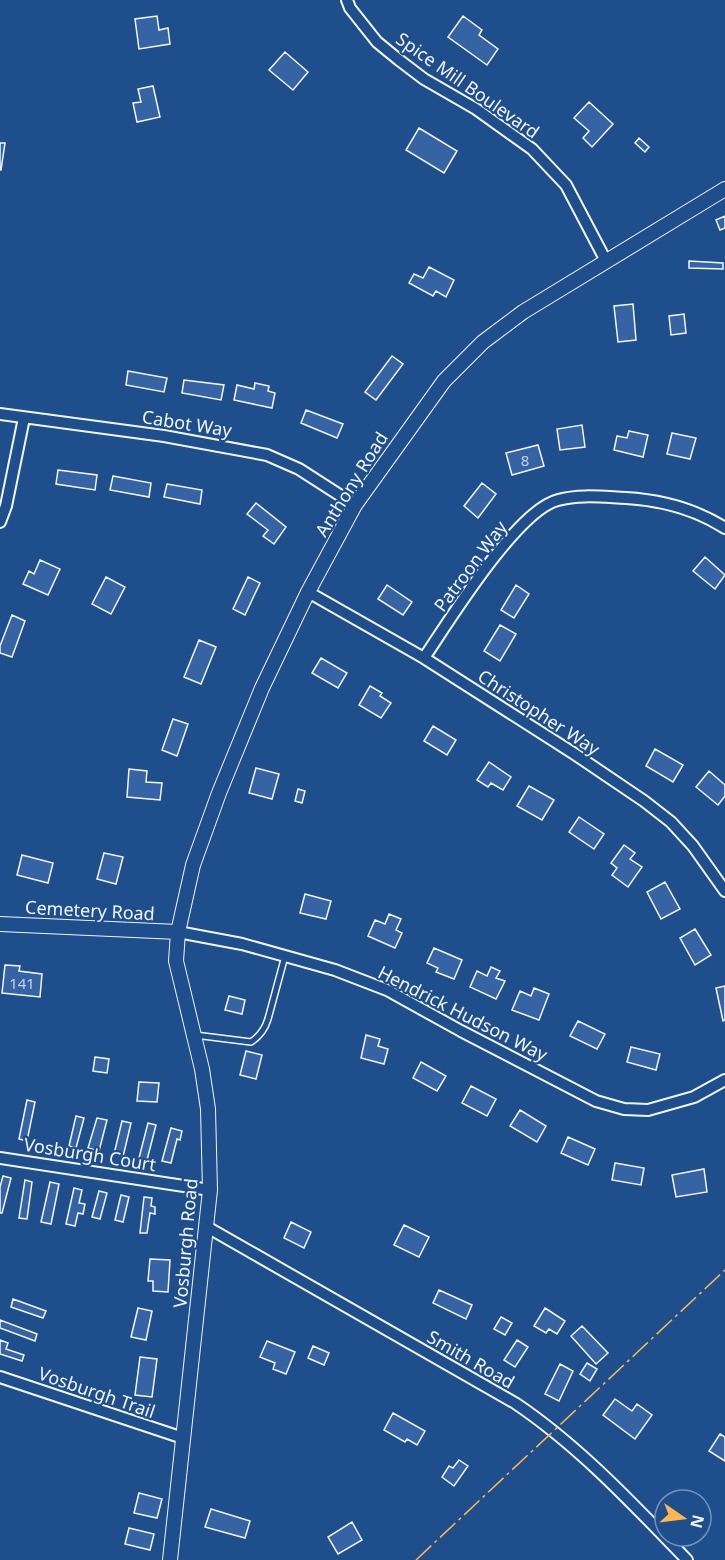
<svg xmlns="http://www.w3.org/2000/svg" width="725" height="1560" viewBox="0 0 725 1560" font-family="'Noto Sans',sans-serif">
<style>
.building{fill:#3563a3;stroke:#f2f6ff;stroke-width:1.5}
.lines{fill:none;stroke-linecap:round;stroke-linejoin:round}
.service-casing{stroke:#f2f6ff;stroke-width:8}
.minor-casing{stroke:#f2f6ff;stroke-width:14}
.tertiary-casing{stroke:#f2f6ff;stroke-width:16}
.service{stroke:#1f4e8c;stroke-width:5}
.minor{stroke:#1f4e8c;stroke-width:10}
.tertiary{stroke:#1f4e8c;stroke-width:14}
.power{stroke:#ffb74d;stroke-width:1.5;stroke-dasharray:21 4.5 3 4.5;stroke-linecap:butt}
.labels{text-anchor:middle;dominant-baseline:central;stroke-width:4.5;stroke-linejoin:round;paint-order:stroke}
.number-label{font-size:15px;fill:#c3d1e8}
.street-label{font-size:18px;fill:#f2f6ff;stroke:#1f4e8c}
</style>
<rect width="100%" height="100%" fill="#1f4e8c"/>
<!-- building -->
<path class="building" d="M157,16L159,30L168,28L170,44L139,49L135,19Z
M463,16L482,30L479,35L498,49L487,65L448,37Z
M285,52L308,72L293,90L269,70Z
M153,86L160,117L137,122L133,103L141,102L138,89Z
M589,102L613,124L592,147L583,138L589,131L574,118Z
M419,128L457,151L444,173L406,150Z
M639,138L649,147L645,152L635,143Z
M0,143H5L1,170H0Z
M725,216V228L720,230L716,220Z
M689,261L723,263V269L689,268Z
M429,267L454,280L446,297L436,291L433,296L409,283L414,274L423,278Z
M633,304L636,340L618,342L614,306Z
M684,314L686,333L671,335L669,316Z
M392,356L403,364L376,400L365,392Z
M128,371L167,378L164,392L126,385Z
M184,380L224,385L221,400L182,393Z
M255,383L269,386L268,391L275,393L272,408L234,400L237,385L254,389Z
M306,410L343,424L337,438L301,423Z
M582,425L585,447L560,450L557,429Z
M629,431L648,435L643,457L614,450L617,436L627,438Z
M672,433L696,438L690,459L667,454Z
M538,445L544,466L512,475L506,453Z
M58,470L97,475L95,490L56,484Z
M113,476L151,483L149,497L110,490Z
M482,483L496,494L478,518L464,506Z
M167,484L202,490L200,504L164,497Z
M256,503L286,527L274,544L263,536L268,530L247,514Z
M705,557L725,575L715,589L693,571Z
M40,560L60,569L48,595L23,584L29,571L34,574Z
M106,577L125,587L111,614L92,604Z
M248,577L260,583L245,615L233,609Z
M387,585L412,602L403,615L378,599Z
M516,585L529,594L514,618L501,610Z
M12,615L25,621L12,657L0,653V646Z
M500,625L516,634L500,661L484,651Z
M199,640L216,647L201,684L184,677Z
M321,658L347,673L338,688L312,673Z
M370,686L382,693L380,696L391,703L381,718L359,705Z
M173,719L188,724L177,756L162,750Z
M433,726L456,740L447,755L424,741Z
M655,749L683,765L673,782L646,766Z
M489,762L511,777L503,790L491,783L488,787L477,780Z
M256,768L279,774L272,799L249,793Z
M129,769L147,771L146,782L162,783L160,800L127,797Z
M709,771L725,785V796L718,805L696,787Z
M529,786L554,800L542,820L517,806Z
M298,789L305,791L302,803L295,801Z
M579,817L604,834L594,849L569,832Z
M624,845L635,853L630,859L642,867L628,887L612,875L617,868L611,863Z
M104,853L123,857L116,884L97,879Z
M22,855L53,863L48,883L17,875Z
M665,882L680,909L661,919L647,892Z
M305,894L331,901L326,919L300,913Z
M389,914L401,919L396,930L402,933L395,948L368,936L375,920L385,924Z
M695,929L711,955L695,965L680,938Z
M434,948L462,960L454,979L436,972L438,968L427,963Z
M5,965L20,966L19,971L42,974L40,997L2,993Z
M491,967L500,971L496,978L505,981L496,999L470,987L477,971L487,976Z
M725,986V1020L723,1021L716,988Z
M534,988L549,994L539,1020L512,1010L520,991L531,996Z
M229,996L245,1000L242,1014L225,1010Z
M578,1021L605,1034L597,1049L570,1036Z
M366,1035L380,1039L378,1046L388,1049L384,1064L361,1058Z
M631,1047L660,1054L656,1070L627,1062Z
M246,1051L262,1055L256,1079L240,1075Z
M95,1057L109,1059L107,1073L93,1071Z
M421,1062L446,1076L437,1091L413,1078Z
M139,1082L159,1083L157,1102L137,1101Z
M471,1086L496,1099L487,1116L462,1103Z
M27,1100L35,1102L27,1141L19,1139Z
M520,1110L546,1126L537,1142L510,1126Z
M76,1116L84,1118L76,1148L69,1146Z
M97,1118L107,1120L99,1151L88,1148Z
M122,1121L131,1123L123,1157L114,1154Z
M148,1123L156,1125L147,1160L139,1158Z
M171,1128L182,1131L180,1140L177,1139L171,1163L162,1161Z
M568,1137L595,1149L588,1165L561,1153Z
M615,1163L644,1168L641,1185L612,1180Z
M704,1169L707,1192L676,1197L672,1175Z
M3,1176L11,1178L2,1213H0V1187Z
M25,1180L32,1182L27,1219L19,1218Z
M50,1182L59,1184L51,1224L41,1222Z
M74,1188L82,1190L79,1203L85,1204L83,1214L78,1213L75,1226L66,1224Z
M99,1191L107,1193L100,1219L92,1217Z
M121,1195L129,1197L123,1222L115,1220Z
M144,1197L152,1198L151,1206L155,1207V1214L150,1213L147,1233H140Z
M291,1222L311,1232L304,1248L284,1238Z
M404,1225L429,1237L419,1257L394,1245Z
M150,1259L170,1260L168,1292L153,1291V1281H148Z
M439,1290L472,1305L466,1319L433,1303Z
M13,1299L46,1311L43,1318L11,1307Z
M138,1308L152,1311L146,1340L131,1337Z
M545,1308L565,1321L557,1334L549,1329L546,1333L534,1326Z
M501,1317L512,1323L505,1335L494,1329Z
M0,1320L37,1334L35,1341L0,1328Z
M582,1326L608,1353L596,1364L571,1336Z
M0,1340L8,1343L6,1349L24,1355L22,1361L0,1354Z
M517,1340L528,1347L515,1367L504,1360Z
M267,1341L295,1352L286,1374L273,1369L275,1363L260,1357Z
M313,1346L329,1353L324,1365L308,1358Z
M140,1357L157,1359L152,1397L135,1395Z
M587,1363L597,1369L590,1381L580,1374Z
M560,1364L573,1371L559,1401L545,1394Z
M615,1399L632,1411L637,1404L652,1415L635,1439L603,1415Z
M393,1413L425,1431L417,1445L407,1439L405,1442L384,1430Z
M720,1434L725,1437V1461L709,1451Z
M459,1460L468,1466L454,1486L442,1477L449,1466L453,1468Z
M139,1493L162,1499L157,1518L134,1513Z
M211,1509L250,1521L245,1538L205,1527Z
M352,1522L362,1540L338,1554L328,1537Z
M129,1528L154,1534L150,1550L125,1544Z"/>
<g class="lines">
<!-- service casing -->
<g class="service-casing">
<path id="service" d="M195,1035L251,1042C260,1036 265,1029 268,1019L285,956"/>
</g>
<!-- minor casing -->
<g class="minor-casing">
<path id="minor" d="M347,0L350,8L377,42L399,60L424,79L476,109L532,149L566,185L606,261
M0,414L164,436L267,455L299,469L355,505
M0,522L6,506L24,418
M308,592L424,658L573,753L644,801L671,822L693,846L725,891
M424,658C449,621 517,510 558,500C580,494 603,497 626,498C661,500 695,509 725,528
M178,932L242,944L335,970L387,990L461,1031L596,1101L624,1109L648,1110L694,1097L725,1080
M0,1158L210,1190
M207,1227L515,1403C579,1446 633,1504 687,1560
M0,1377L183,1438"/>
</g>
<!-- tertiary casing -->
<g class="tertiary-casing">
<path id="tertiary" d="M0,924L178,932
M170,1560L210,1190L208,1109L202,1069L176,961L178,932L193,865L219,793L262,688L308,592L355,505L444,381L483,342L523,312L725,189"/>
</g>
<!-- service -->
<use href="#service" class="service"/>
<!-- minor -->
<use href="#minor" class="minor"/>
<!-- tertiary -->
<use href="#tertiary" class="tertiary"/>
<!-- power -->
<path class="power" d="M416,1560L725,1270"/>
</g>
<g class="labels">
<!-- number labels -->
<g class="number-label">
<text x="525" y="460">8</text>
<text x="22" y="983">141</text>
</g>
<!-- street labels -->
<g class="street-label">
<text transform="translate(468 85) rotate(35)">Spice Mill Boulevard</text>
<text transform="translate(187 423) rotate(9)">Cabot Way</text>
<text transform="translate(351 484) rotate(-58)">Anthony Road</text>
<text transform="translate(470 566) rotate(-53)">Patroon Way</text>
<text transform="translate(539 712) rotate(33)">Christopher Way</text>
<text transform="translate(90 910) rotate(3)">Cemetery Road</text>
<text transform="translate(463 1013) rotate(27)">Hendrick Hudson Way</text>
<text transform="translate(90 1154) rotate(9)">Vosburgh Court</text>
<text transform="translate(185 1243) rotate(-85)">Vosburgh Road</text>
<text transform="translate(471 1359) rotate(30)">Smith Road</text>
<text transform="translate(97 1392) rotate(19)">Vosburgh Trail</text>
</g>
</g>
<!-- north arrow -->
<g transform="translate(683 1518) rotate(104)"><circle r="28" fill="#1f4e8c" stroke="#7391ba" stroke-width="1.5"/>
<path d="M0-4.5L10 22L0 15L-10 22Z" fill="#ffb74d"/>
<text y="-9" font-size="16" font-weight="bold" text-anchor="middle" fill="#f2f6ff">N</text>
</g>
</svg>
